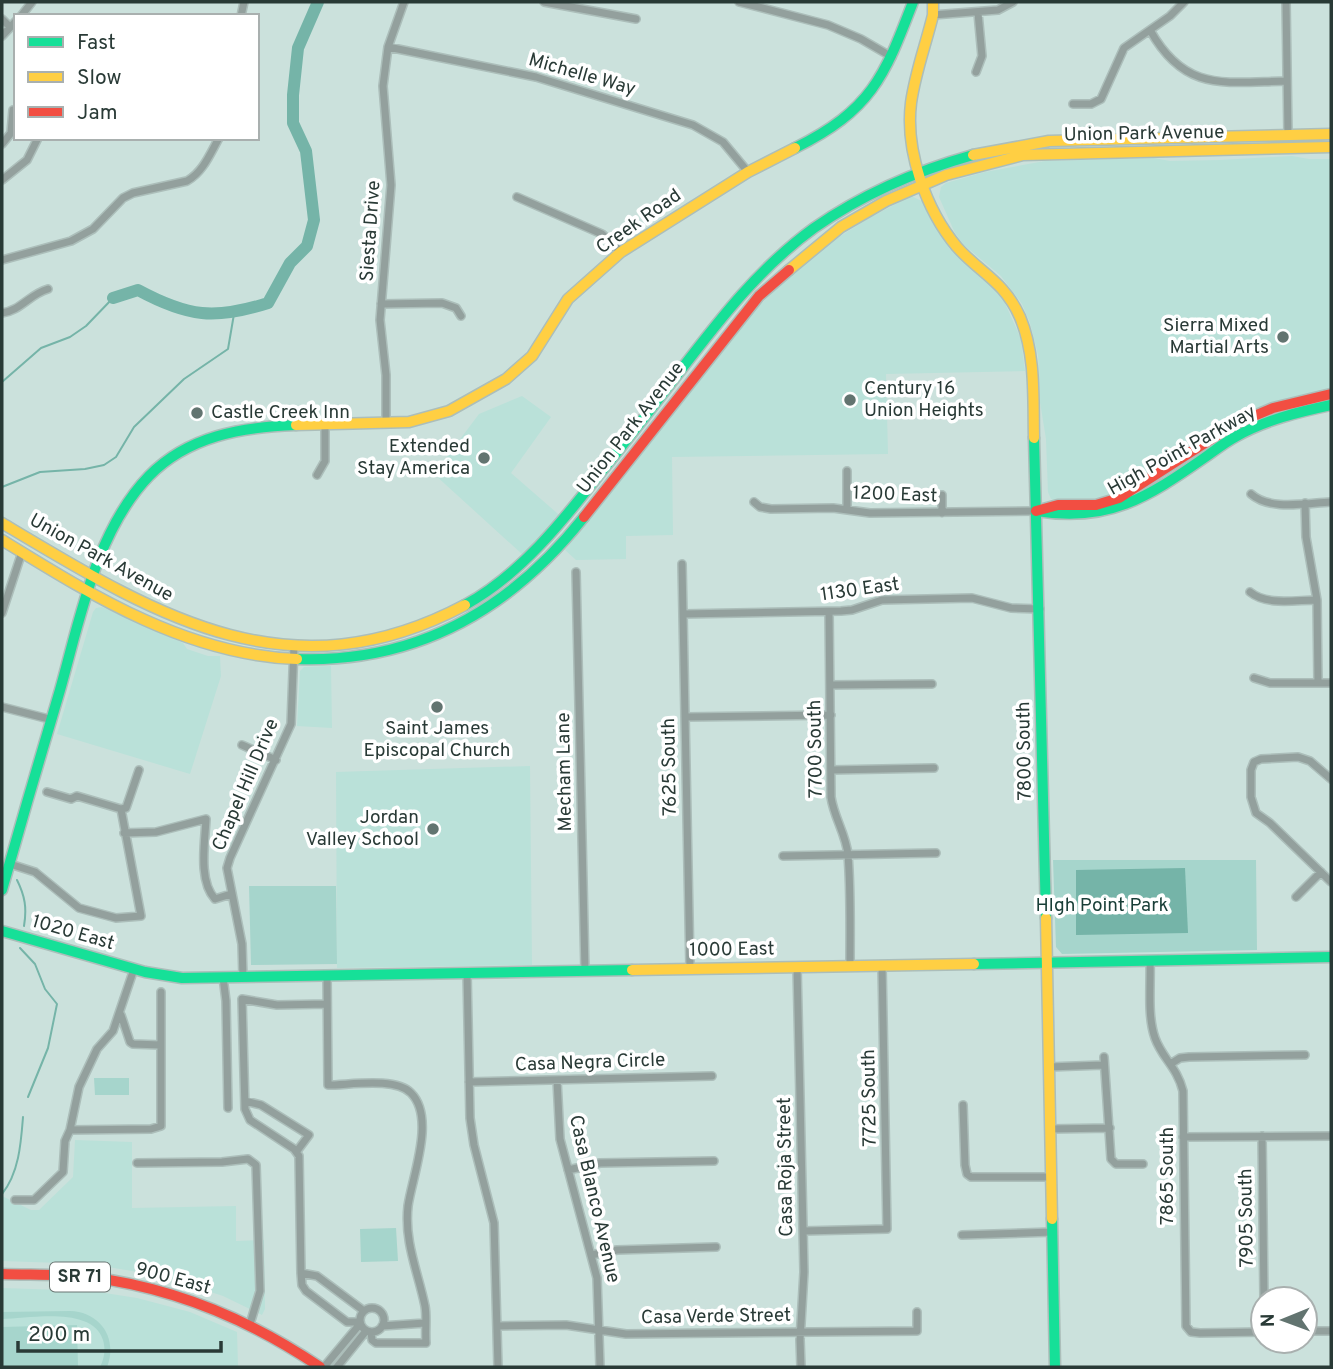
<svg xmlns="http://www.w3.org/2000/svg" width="1333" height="1369" viewBox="0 0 1333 1369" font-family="Overpass,sans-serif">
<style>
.built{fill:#bae1d9}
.green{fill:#a6d5cc}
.water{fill:#75b4a8}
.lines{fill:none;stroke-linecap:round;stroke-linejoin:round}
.stream{stroke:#75b4a8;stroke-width:2}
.river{stroke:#75b4a8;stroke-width:12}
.street-casing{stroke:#acbeba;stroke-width:10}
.fast-casing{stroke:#acbeba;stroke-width:13}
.slow-casing{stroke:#acbeba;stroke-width:13}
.jam-casing{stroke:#acbeba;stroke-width:13}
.street{stroke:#93a09d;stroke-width:7}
.fast{stroke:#16e098;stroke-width:10}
.slow{stroke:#ffcf43;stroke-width:10}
.jam{stroke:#f24e42;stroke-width:10}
.poi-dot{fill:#627470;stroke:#fff;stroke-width:2.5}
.labels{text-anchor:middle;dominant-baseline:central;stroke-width:7;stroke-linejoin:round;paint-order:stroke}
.shield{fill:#fff;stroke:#697572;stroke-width:2}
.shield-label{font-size:18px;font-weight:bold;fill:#293a36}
.street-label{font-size:19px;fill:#293a36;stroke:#fff}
.poi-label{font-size:19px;fill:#293a36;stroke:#fff;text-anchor:end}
.park-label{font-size:19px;fill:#183e37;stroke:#fff}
</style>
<rect width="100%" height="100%" fill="#cbe1dc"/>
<!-- built -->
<path class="built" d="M1292,156L1309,159H1331V390L1284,401L1234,420L1202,438L1124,491L1095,500L1058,501L1051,499L1048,492L1046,439L1040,402L1038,355L1030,323L1022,304L1001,276L964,245L955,233L939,197L941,187L946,183L985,172L1045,161L1154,158L1170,161L1220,160Z
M911,196L924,202L931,220L949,248L990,285L1004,301L1021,339L1025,371L886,374L888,454L672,457L673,535L626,536V559L576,560L565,550L756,309L794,271L828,244L869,218Z
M522,396L551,417L511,473L565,520L523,555L434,474L479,414Z
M102,607L183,643L187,649L208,656H220L221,676L190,774L57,734L93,612L96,608Z
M331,666L332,728L297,726L300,671L304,667Z
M530,766L532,965L337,968L336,772Z
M75,1140L132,1142V1208L236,1206V1241L264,1240L265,1309L262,1315L223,1296L162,1276L90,1264L2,1261V1196L31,1210H39L73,1177Z
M2,1288L92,1291L137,1298L190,1312L237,1332L238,1367H2Z"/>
<!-- green -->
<path class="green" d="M1053,860H1256L1257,950L1062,954L1056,947Z
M249,886H336L337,964L251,965Z
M94,1078H129V1095H95Z
M396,1228L398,1261L361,1262L360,1229Z
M70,1311C101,1312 118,1339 107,1367H100C104,1359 106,1350 103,1340C93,1306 30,1318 2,1319V1312Z
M77,1325L78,1367H2V1327Z"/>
<!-- water -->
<path class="water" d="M1185,868L1188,933L1076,935V870Z"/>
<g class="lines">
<!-- stream -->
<path class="stream" d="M2,382L41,348L70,337L86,326L113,298
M2,487L40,472L85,469L104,465L116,457L134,427L184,379L228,349L234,314
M17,880C25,896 27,908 24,926
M20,948L35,964L45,989L57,1004L48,1048L28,1097
M2,1194C19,1173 21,1143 23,1117"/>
<!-- river -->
<path class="river" d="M113,298L138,290C188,317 215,320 268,303L290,263L307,246L314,220L306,151L293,123V95L298,48L318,2"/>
<!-- street casing -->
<g class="street-casing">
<path id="street" d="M544,2L636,19
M739,2L828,25L861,39L892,57
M1286,2L1288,135
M933,15L998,10L1013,2
M21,16L32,2
M241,16L244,2
M2,19L10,27
M1150,30C1185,93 1225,82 1287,81
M2,36L16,21
M388,47L536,77L693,125L723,142L748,172
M976,72L982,56L978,13
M1073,104H1091L1101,99L1124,48L1170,16L1184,2
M2,144L11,133L13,110
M2,180L27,160L38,138
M517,197L602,234L621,252
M2,260L71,241L93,229L123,198L133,193L187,181C203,172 210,154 219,138
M381,304L442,303L456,308L461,316
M2,313C20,311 30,294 48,289
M386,423V375L380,320L391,185L383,86L388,47L404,2
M317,475L325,461V424
M1251,494C1270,511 1306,503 1331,502
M942,495V513
M754,502L760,507L771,509L833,508L870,513L1036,511
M1305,503L1306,537L1317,600L1318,683
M847,509V471
M682,564L690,968
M576,572L585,971
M1250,592C1267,606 1295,600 1317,600
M829,612L831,797C834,818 846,834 848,855C851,892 850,930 850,966
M2,613L22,552
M683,614L841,611L852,610L882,600L972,598L1011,608L1040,609
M1254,678L1270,683H1331
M830,685L932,684
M2,707L49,719
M685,717L831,715
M242,745L276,760
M831,770L934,768
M1331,779L1310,761L1298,757L1261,759L1254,762L1251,770V797L1256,813L1270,823L1331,882
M47,792L71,799L77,796L121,809L126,808L139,770
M124,833L156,832L206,819C205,842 198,881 215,899L231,894
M783,856L936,853
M10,864L35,872L79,908L116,918L141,916L121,809
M1296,897L1321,872
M1150,961C1151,985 1147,1015 1155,1038C1162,1058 1177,1067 1183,1091L1186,1326L1191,1332L1200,1333L1263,1332
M797,967L804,1272L800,1340L801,1367
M467,973L470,1118L474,1145L494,1223L498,1367
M327,975L328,1085C350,1085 395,1077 411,1093C436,1118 412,1177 408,1206C404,1242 418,1272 425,1306C427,1317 425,1331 426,1343H376L372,1340L371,1332
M223,977L226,1001L228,1108
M243,977L242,944L227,868L230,858L291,724L294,646
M327,1004L277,1005L242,999L245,1109L250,1120L294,1149L299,1156L301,1273L317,1276L364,1311
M121,1015L130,1042L133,1044L161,1045
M1104,1057L1111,1159L1116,1164H1143
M1172,1063L1180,1058L1189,1057L1305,1055
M1049,1067L1103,1065
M557,1080L560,1139L597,1278L600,1367
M469,1082L712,1076
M245,1101L261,1105L309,1135L297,1151
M963,1105L965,1165L967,1174L971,1177H1051
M1050,1129L1110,1128
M70,1130L151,1129L161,1126V992
M1262,1136L1264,1299
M1183,1137L1331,1136
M137,1163L222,1162L248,1159L256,1165L260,1291L250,1324
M568,1170L600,1163L714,1161
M15,1200H34L63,1172L65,1141L70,1130L79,1087L97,1049L113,1031L134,969
M803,1231L887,1229L882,966
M962,1235L1053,1232
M591,1255L617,1250L716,1247
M301,1273L302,1285L306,1291L347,1322H360
M360 1320a12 12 0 1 1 24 0a12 12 0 1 1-24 0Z
M382,1326L425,1323
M497,1326L566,1325L626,1334L917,1331V1312
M1305,1331H1331
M324,1367L360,1324
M337,1367L366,1331"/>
</g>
<!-- fast casing -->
<g class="fast-casing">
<path id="fast" d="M795,148C871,110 884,78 913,2
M1034,438L1046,918
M1037,511C1108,523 1148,497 1204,458C1214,451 1224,443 1235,437C1265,420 1298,412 1331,405
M465,605C520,575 563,521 601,472C628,439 654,405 680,371C720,319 760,267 814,228C863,194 916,171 973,155
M297,659C417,663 511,609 584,517
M2,890C21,823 40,757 60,690C80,619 96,531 149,476C188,436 242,427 296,425
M2,931L145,972L182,978L632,970
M974,964L1331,957
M1052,1219L1055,1367"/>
</g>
<!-- slow casing -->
<g class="slow-casing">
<path id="slow" d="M933,2V15C926,44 915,73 911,103C905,151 926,210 957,247C980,273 1004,281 1020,317C1036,355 1033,398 1034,438
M973,155L1049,141L1331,134
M789,270L841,227L886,201L946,175L1023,155L1331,147
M296,425L409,422L449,411L506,379L532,356L568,299L621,252L748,172L795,148
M2,523C154,614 288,699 465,605
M2,540C93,596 187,655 297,659
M1046,918L1052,1219
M632,970L974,964"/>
</g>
<!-- jam casing -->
<g class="jam-casing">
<path id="jam" d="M1036,511L1058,505H1096L1119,498L1233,425L1273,408L1331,394
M584,517L759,296L789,270
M2,1274C30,1275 59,1274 88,1277C173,1287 249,1319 320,1367"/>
</g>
<!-- street -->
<use href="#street" class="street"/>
<!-- fast -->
<use href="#fast" class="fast"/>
<!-- slow -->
<use href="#slow" class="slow"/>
<!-- jam -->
<use href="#jam" class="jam"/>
</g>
<!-- markers -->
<g class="poi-dot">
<circle cx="1283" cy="337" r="7"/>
<circle cx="850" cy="400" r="7"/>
<circle cx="197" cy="413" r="7"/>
<circle cx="484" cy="458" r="7"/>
<circle cx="437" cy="707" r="7"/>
<circle cx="433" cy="829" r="7"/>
</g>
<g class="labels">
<!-- shield labels -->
<rect class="shield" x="50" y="1262.5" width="60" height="29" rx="5"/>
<g class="shield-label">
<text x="80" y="1277">SR 71</text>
</g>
<!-- street labels -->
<g class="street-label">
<text transform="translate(582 75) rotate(16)">Michelle Way</text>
<text transform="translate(1144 134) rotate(-1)">Union Park Avenue</text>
<text transform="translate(639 222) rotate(-35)">Creek Road</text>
<text transform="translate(371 231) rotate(-86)">Siesta Drive</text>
<text transform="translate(631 428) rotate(-52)">Union Park Avenue</text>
<text transform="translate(1182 451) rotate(-29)">High Point Parkway</text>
<text transform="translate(895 495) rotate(2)">1200 East</text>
<text transform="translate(101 558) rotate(29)">Union Park Avenue</text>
<text transform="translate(860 590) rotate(-8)">1130 East</text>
<text transform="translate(816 749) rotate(-91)">7700 South</text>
<text transform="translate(1025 751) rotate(-91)">7800 South</text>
<text transform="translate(670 767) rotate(-91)">7625 South</text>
<text transform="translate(565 772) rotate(-91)">Mecham Lane</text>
<text transform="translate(246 785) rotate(-67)">Chapel Hill Drive</text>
<text transform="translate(73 933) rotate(16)">1020 East</text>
<text transform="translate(732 950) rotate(-1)">1000 East</text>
<text transform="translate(590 1063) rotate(-2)">Casa Negra Circle</text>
<text transform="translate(870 1098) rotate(-91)">7725 South</text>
<text transform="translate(786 1167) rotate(-91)">Casa Roja Street</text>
<text transform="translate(1168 1176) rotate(-90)">7865 South</text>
<text transform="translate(594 1199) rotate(77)">Casa Blanco Avenue</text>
<text transform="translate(1247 1218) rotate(-91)">7905 South</text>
<text transform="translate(173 1279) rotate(15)">900 East</text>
<text transform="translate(716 1317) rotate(-1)">Casa Verde Street</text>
</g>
<!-- poi labels -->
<g class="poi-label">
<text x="1269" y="326">Sierra Mixed<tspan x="1269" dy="22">Martial Arts</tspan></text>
<text x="864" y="389" text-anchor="start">Century 16<tspan x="864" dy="22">Union Heights</tspan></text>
<text x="211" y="413" text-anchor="start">Castle Creek Inn</text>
<text x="470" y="447">Extended<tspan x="470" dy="22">Stay America</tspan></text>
<text x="437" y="729" text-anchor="middle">Saint James<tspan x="437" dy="22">Episcopal Church</tspan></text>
<text x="419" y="818">Jordan<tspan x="419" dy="22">Valley School</tspan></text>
</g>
<!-- park labels -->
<g class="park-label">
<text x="1102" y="906">HIgh Point Park</text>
</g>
</g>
<!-- border -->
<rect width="1333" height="1369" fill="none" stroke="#293a36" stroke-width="7"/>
<!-- legend -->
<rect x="14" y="14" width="245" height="126" fill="#ffffff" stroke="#a9b0af" stroke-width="2"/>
<rect x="28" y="37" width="35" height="10" fill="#16e098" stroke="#a9b0af" stroke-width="2"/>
<text x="77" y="49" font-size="21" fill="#293a36">Fast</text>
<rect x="28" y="72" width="35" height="10" fill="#ffcf43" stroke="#a9b0af" stroke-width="2"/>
<text x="77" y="84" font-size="21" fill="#293a36">Slow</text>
<rect x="28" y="107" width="35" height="10" fill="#f24e42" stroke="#a9b0af" stroke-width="2"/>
<text x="77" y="119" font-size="21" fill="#293a36">Jam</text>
<!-- north arrow -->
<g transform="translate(1284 1320) rotate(269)"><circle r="33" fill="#ffffff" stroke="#a9b0af" stroke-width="2"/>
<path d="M0-5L12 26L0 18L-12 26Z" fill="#627470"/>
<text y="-10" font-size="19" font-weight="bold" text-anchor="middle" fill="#293a36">N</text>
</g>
<!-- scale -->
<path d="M18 1341v10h203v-10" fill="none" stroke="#293a36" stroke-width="3.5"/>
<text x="28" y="1341" font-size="21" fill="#293a36" stroke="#ffffff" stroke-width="5" paint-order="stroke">200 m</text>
</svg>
